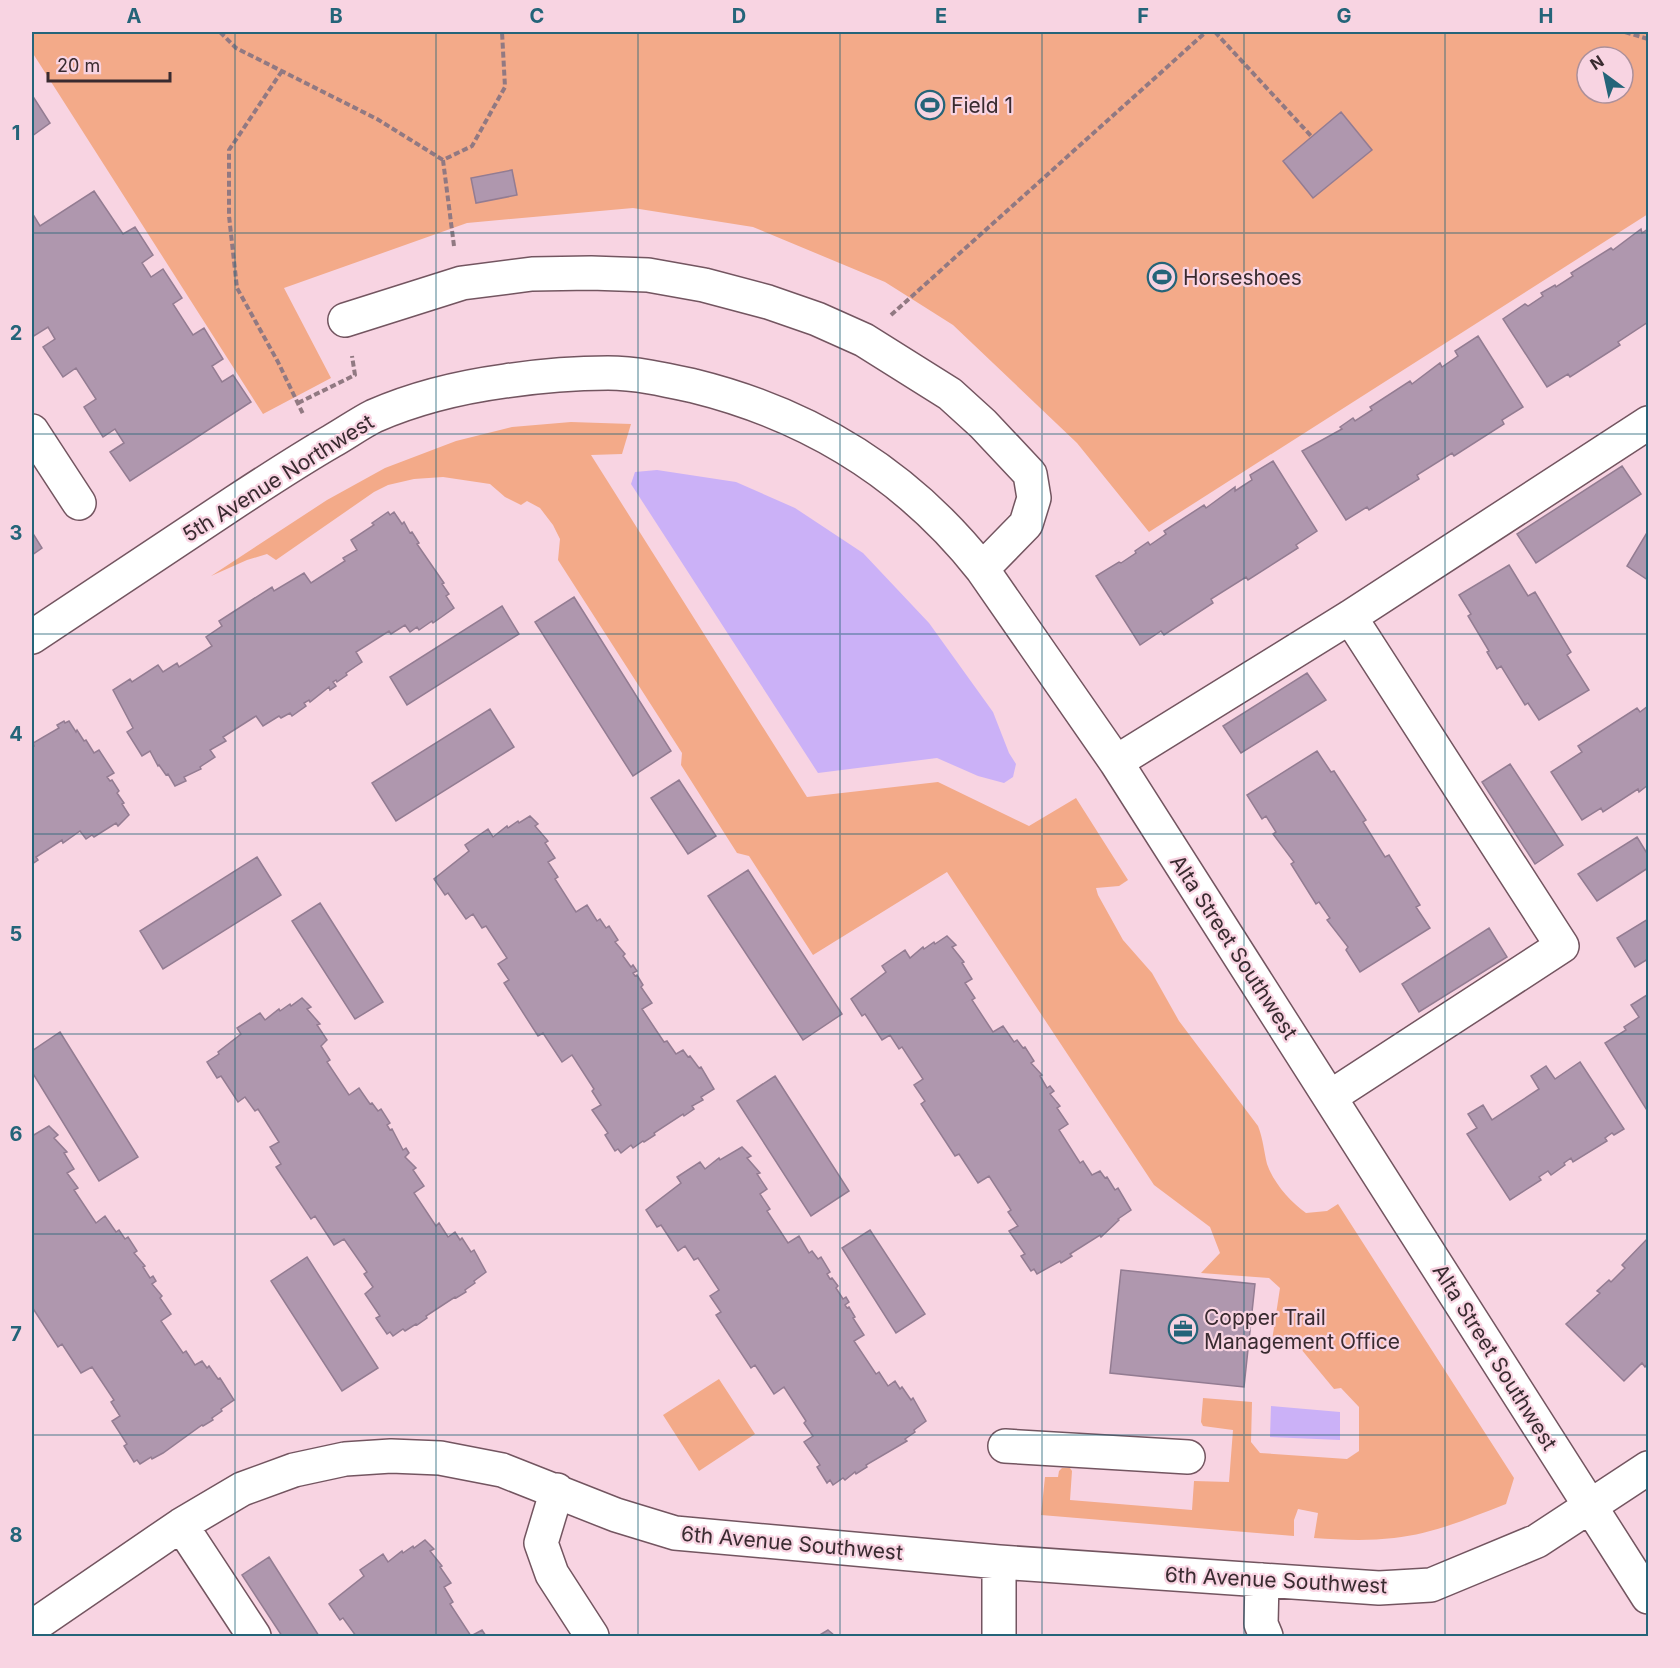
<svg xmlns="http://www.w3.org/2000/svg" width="1680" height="1668" viewBox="0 0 1680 1668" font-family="Inter,sans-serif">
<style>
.green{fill:#f3aa89;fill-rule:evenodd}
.water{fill:#cbb1f7}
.building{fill:#af97ae;stroke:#937c92;stroke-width:1.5}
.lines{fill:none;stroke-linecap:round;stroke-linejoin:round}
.minor-casing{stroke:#735560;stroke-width:36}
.path{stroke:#917982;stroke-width:4;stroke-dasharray:6 3;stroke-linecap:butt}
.minor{stroke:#fff;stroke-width:33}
.grid{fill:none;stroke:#246479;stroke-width:1.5;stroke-opacity:0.55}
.labels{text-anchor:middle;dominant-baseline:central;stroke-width:4.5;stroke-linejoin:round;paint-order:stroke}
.poi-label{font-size:21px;fill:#392b30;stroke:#f8d4e2;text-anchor:start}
.street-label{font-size:21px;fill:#392b30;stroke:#f8d4e2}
.neatline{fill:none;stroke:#246479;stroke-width:2}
.grid-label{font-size:20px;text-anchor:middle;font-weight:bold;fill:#246479}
</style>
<rect width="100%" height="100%" fill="#f8d4e2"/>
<!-- green -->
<path class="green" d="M32,32H1648V214L1149,532L1077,443L953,325L885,282L753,227L633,208L467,223L284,288L331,378L263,414L32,52ZM1587,57H1623V93H1587Z
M571,422L631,424L622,454L591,455L807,797L938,782L1029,826L1076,798L1128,880L1119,886L1096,888L1098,895L1123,940L1152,973L1179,1021L1258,1126C1263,1139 1264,1151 1267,1164C1273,1182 1290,1202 1306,1213L1327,1211L1338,1204L1514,1478L1506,1504C1470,1518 1432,1534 1394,1538C1368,1541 1341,1540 1314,1538L1318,1513L1298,1509L1294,1520V1536L1041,1515L1045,1477H1058L1059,1471L1062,1468H1070L1072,1471L1070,1500L1192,1510L1194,1481L1229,1482L1233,1430L1203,1426L1201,1422L1203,1398L1252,1402L1251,1442L1260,1453L1347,1459L1359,1451V1407L1341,1388L1334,1389L1301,1349L1271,1347L1280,1288L1269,1278L1201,1273L1220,1253L1210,1227L1154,1185L947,872L813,955L749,856L737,853L681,765L682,753L558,560L560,539L553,525L540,508L527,501L521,505L505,497L490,484L443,477L414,479L388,485L374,492L276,560L267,554L247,560L211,576L327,500L385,468L456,441L512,427Z
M719,1379L755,1434L699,1471L663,1415Z"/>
<!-- water -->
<path class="water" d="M657,470L736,482L795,508L863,553L929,623L993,712L1009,753L1016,764L1013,777L1004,783L978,776L937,758L818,773L631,484L635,472Z
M1271,1406L1340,1412V1440L1270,1437Z"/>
<!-- building -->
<path class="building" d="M32,95L50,123L32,136Z
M1341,112L1372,150L1313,198L1283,161Z
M512,170L517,195L476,203L471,178Z
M94,191L123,234L135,227L153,255L142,263L151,277L163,269L182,298L173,304L193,335L204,328L223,359L212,366L222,382L233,375L251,402L130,481L110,452L124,443L115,429L103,437L84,407L96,399L76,368L63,377L43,347L55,339L48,327L34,336L32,331V218L34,216L40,226Z
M1641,229L1642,233L1648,229V322L1618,342L1620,345L1570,377L1568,374L1547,387L1503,319L1525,304L1528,306L1543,296L1541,293L1555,285L1556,287L1573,276L1571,273L1611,248L1613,250Z
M1478,336L1523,407L1502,420L1504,424L1454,456L1452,453L1417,475L1419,479L1369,510L1367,507L1346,520L1302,451L1342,429L1340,427L1353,418L1355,421L1372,410L1370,407L1410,381L1412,384L1440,363L1442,367L1458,356L1455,351Z
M1273,461L1317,531L1296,545L1298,548L1248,580L1246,577L1211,599L1213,603L1164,635L1161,631L1140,645L1096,576L1119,562L1121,563L1136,553L1135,551L1148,542L1150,545L1166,534L1164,531L1204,505L1206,508L1235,487V491L1252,480L1250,475Z
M1622,466L1641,494L1536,563L1517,534Z
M388,512L390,515L394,512L402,524L404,522L410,533L412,532L419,543L417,544L444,583L442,584L449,594L446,596L454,608L433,623L432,621L419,630L417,627L410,632L405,625L391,634L389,631L356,652L362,662L346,673L347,675L337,682L336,680L333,682L336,686L330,690L329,687L310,702L309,700L304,703L306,706L292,716L290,713L281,718L279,716L263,726L256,716L223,737L226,741L210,750L215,757L200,767L201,769L184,777L186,781L175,786L168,774L166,775L159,765L158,766L150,751L142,756L127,732L133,728L113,690L130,679L132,682L158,665L163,672L177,663L179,667L212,646L206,637L222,626L219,621L272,587L274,591L304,573L311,583L345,561L343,558L357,550L351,540L374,525L372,523Z
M1648,531V580L1627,566Z
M32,532L42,548L32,555Z
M1509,565L1528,596L1535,592L1571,652L1567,655L1589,690L1539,720L1528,703L1525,705L1501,666L1497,669L1487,652L1489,651L1468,616L1471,614L1459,595Z
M574,597L671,751L633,776L535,622Z
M502,606L519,634L407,705L390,677Z
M1307,673L1326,700L1241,753L1223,726Z
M1648,706V785L1639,792L1638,789L1603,812L1601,808L1582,820L1551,772L1582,752L1578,746L1637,708L1640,712Z
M490,709L514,747L396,821L372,783Z
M64,721L65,723L69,721L76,732L77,730L84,741L86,740L94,753L99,750L114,773L107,777L110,781L112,780L119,791L117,793L124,803L122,804L129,815L118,826L116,823L94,837L92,835L86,839L80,831L63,843L62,840L36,857L38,860L32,864V747L34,746L33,743L59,728L57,725Z
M1317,751L1331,772L1334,771L1366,820L1363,822L1385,857L1389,855L1420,905L1416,907L1430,928L1360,972L1346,950L1348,947L1327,920L1330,918L1319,902L1316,904L1291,864L1294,862L1273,834L1276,832L1266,816L1262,819L1247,795Z
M1510,764L1563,845L1535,864L1482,782Z
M679,780L716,836L688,854L651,798Z
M530,816L538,824L535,826L548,841L545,843L555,858L548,862L558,877L555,879L576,912L587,905L597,921L600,919L606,928L609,926L618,940L615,942L625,954L623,956L631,967L633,965L637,971L633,973L635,976L637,975L643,985L641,987L652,1003L642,1009L664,1042L667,1041L676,1054L683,1050L688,1057L690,1056L699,1068L701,1067L714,1089L701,1097L703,1100L692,1106L694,1109L684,1116L683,1114L654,1133L655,1135L644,1142L643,1141L633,1148L631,1145L621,1153L618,1149L615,1151L605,1135L608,1133L592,1110L601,1105L592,1091L594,1089L572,1055L562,1062L543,1033L538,1036L504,983L509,980L498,964L507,958L486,926L482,928L473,914L466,919L448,893L445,895L434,879L469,851L465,845L488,829L493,837L507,826L508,828L518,821L519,823Z
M1637,837L1648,855V868L1597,901L1578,874Z
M257,857L281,895L163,969L140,931Z
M748,870L842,1014L803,1040L708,896Z
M320,903L383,1002L355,1019L292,921Z
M1648,919V959L1635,967L1617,938Z
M1489,928L1507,957L1419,1012L1402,984Z
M947,936L956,945L952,947L964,962L962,963L972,979L965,983L975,998L972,1000L993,1032L1003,1026L1014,1042L1017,1040L1023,1048L1025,1047L1034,1061L1031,1063L1042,1075L1040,1076L1047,1088L1050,1086L1054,1091L1050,1094L1060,1106L1057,1108L1068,1124L1059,1130L1080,1163L1083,1161L1092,1175L1100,1171L1105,1178L1107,1177L1115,1190L1118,1188L1131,1210L1118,1219L1119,1220L1101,1237L1100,1235L1070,1254L1072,1256L1061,1263L1060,1261L1037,1274L1034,1269L1031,1271L1021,1256L1025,1254L1009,1231L1018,1226L1008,1212L1011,1210L989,1176L978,1183L959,1154L955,1156L921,1104L925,1101L914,1085L923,1079L902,1047L899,1049L890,1035L882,1040L865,1014L862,1016L851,999L886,972L882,966L905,950L910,958L923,947L924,949L934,942L935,944Z
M1647,995L1648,998V1112L1605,1043L1626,1030L1624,1027L1639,1017L1631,1005Z
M302,998L311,1007L307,1009L320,1024L317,1025L327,1040L321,1046L330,1060L327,1062L349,1095L359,1088L370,1104L372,1103L378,1111L381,1109L390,1123L387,1125L390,1130L392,1129L403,1150L406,1148L409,1153L405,1157L416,1168L413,1170L424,1186L414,1193L436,1226L439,1223L448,1237L455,1232L460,1240L462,1238L471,1252L474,1250L486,1272L474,1281L475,1283L465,1290L466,1292L456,1298L455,1297L426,1316L427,1318L417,1325L416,1324L405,1331L403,1329L393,1336L390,1332L387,1334L376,1318L380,1316L365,1294L373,1287L364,1274L367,1272L344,1239L334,1245L315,1216L311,1219L276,1167L281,1164L270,1147L279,1142L258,1109L255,1111L245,1097L238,1102L221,1076L217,1078L207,1062L219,1054L218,1052L241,1034L237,1028L260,1013L265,1020L279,1009L280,1011L290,1004L291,1006Z
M60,1032L138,1157L99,1181L32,1072V1051Z
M1580,1062L1624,1129L1614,1135L1612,1133L1605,1138L1607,1141L1573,1162L1571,1158L1564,1163L1565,1165L1551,1175L1548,1171L1539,1177L1541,1180L1510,1200L1467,1134L1477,1128L1468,1114L1483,1105L1492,1120L1539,1089L1531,1076L1546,1066L1555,1079Z
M775,1076L849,1191L811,1216L737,1101Z
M49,1126L58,1135L54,1138L67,1152L64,1153L74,1169L67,1173L78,1188L74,1190L96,1223L105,1216L116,1232L119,1230L125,1239L128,1237L137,1251L134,1253L145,1266L143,1267L150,1278L153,1276L156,1281L152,1284L162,1296L160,1298L171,1314L161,1321L183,1353L186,1351L195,1365L202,1361L207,1368L209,1366L218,1379L220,1378L234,1400L221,1409L222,1411L212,1418L213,1420L203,1426L202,1425L163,1453L152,1459L151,1457L140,1464L137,1460L134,1462L124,1446L127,1444L112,1421L120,1416L111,1402L114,1400L92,1367L81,1373L62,1344L58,1347L32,1307V1136Z
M742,1147L751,1156L747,1158L760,1173L757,1174L767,1189L760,1194L770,1209L767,1211L788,1243L799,1236L809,1253L812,1251L818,1259L821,1257L830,1272L827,1274L830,1279L832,1278L838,1286L836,1288L843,1299L846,1297L849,1302L845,1305L847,1308L849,1307L855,1317L853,1318L864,1335L854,1341L876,1374L879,1372L888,1386L895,1381L900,1389L902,1387L911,1400L913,1398L926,1421L914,1430L915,1432L905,1439L907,1441L866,1465L867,1467L856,1474L855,1472L845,1480L843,1478L833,1485L830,1480L827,1483L817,1467L820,1465L804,1442L813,1436L804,1423L806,1421L784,1387L774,1394L755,1365L751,1368L716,1315L721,1312L710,1296L719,1290L698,1258L694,1260L685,1246L678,1251L661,1225L657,1227L646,1210L681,1183L677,1177L700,1162L705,1169L719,1158L720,1160Z
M870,1230L925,1314L896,1333L842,1248Z
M1648,1238V1363L1645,1367L1642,1363L1624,1381L1566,1324L1600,1293L1597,1291L1609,1280L1611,1282L1625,1268L1622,1265Z
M307,1257L378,1368L342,1391L271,1281Z
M1121,1270L1255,1284L1244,1387L1110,1373Z
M425,1540L434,1549L430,1551L442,1566L440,1567L451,1583L444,1587L453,1602L450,1604L471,1636H356L343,1618L340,1620L329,1604L364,1576L360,1570L383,1554L388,1562L402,1551L403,1553L413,1546L414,1548Z
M269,1557L319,1636H282L242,1575Z
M482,1630L486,1636H471Z
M828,1630L835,1636H818Z"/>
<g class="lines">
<!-- minor casing -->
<g class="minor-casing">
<path id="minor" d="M345,320L462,283L532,274L591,273L648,275L704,285L768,302L817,319L864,340L950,394L983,424L1030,474L1034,498L1026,524L982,569
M32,431L79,503
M32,637C99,592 167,547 235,502C267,481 299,460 332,441C346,433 360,423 374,416C415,398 461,387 505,381C539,376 574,373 608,373C637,373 667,380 694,386C811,415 907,474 982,569L1116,762L1648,1597
M1116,762L1350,617L1648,423
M1330,1097L1562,946L1350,617
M1005,1446L1188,1457
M557,1490L541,1543L552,1574L592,1636
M181,1525L254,1636
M999,1562V1636
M1262,1580L1261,1624L1266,1636
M32,1627L181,1525L242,1489L294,1470L345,1459L391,1456L440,1458L502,1470L616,1515L675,1533L999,1562L1379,1588L1431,1585L1537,1541L1648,1468"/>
</g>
<!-- path -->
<path class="path" d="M220,32L236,48L377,119L443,160
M1215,32L1312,137
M1625,32L1648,39
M282,71L229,150V216L237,288L278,362L303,414
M454,246L443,160L472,146L505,87L502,32
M891,315L1206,32
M298,403L355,375L352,356"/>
<!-- minor -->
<use href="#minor" class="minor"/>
</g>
<!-- grid -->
<path class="grid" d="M235,32V1636M436,32V1636M638,32V1636M840,32V1636M1042,32V1636M1244,32V1636M1445,32V1636M32,233H1648M32,434H1648M32,634H1648M32,834H1648M32,1034H1648M32,1234H1648M32,1435H1648"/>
<!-- icons -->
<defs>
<g id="stadium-ring" transform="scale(1.5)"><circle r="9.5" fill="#f8d4e2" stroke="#246479" stroke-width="1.5"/><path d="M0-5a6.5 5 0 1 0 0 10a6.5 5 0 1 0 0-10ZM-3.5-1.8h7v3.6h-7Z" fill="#246479"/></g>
<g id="office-ring" transform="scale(1.5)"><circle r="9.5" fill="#f8d4e2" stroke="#246479" stroke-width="1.5"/><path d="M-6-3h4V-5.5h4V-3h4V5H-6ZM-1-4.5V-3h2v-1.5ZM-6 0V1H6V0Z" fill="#246479"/></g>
</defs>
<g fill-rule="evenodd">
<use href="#stadium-ring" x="930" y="105"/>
<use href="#stadium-ring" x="1162" y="277"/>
<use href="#office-ring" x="1183" y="1329"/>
</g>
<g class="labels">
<!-- poi labels -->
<g class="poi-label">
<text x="951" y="105">Field 1</text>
<text x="1183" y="277">Horseshoes</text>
<text x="1204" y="1317">Copper Trail<tspan x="1204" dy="24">Management Office</tspan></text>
</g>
<!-- street labels -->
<g class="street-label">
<text transform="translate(278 478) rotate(-32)">5th Avenue Northwest</text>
<text transform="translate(1234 947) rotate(57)">Alta Street Southwest</text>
<text transform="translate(1495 1357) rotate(58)">Alta Street Southwest</text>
<text transform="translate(792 1543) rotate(5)">6th Avenue Southwest</text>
<text transform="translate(1276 1580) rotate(3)">6th Avenue Southwest</text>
</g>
</g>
<!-- border -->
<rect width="1680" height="1668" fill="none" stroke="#f8d4e2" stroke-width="66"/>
<!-- north arrow -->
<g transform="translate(1605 75) rotate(327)"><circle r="28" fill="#f8d4e2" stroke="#ac909b" stroke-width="1.5"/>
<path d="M0-4.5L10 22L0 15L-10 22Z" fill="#246479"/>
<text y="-9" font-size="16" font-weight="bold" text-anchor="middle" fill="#392b30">N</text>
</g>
<!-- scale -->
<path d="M48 72v9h122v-9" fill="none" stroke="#392b30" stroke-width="3"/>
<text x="57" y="72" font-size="18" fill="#392b30" stroke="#f8d4e2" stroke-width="4.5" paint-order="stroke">20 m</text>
<rect x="33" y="33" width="1614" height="1602" class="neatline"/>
<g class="grid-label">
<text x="134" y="23">A</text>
<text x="336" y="23">B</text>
<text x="537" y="23">C</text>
<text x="739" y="23">D</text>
<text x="941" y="23">E</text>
<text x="1143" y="23">F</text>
<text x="1344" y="23">G</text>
<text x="1546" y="23">H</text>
<text x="16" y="140">1</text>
<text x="16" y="340">2</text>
<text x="16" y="540">3</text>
<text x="16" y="741">4</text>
<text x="16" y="941">5</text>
<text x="16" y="1141">6</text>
<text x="16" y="1341">7</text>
<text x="16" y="1542">8</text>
</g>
</svg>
